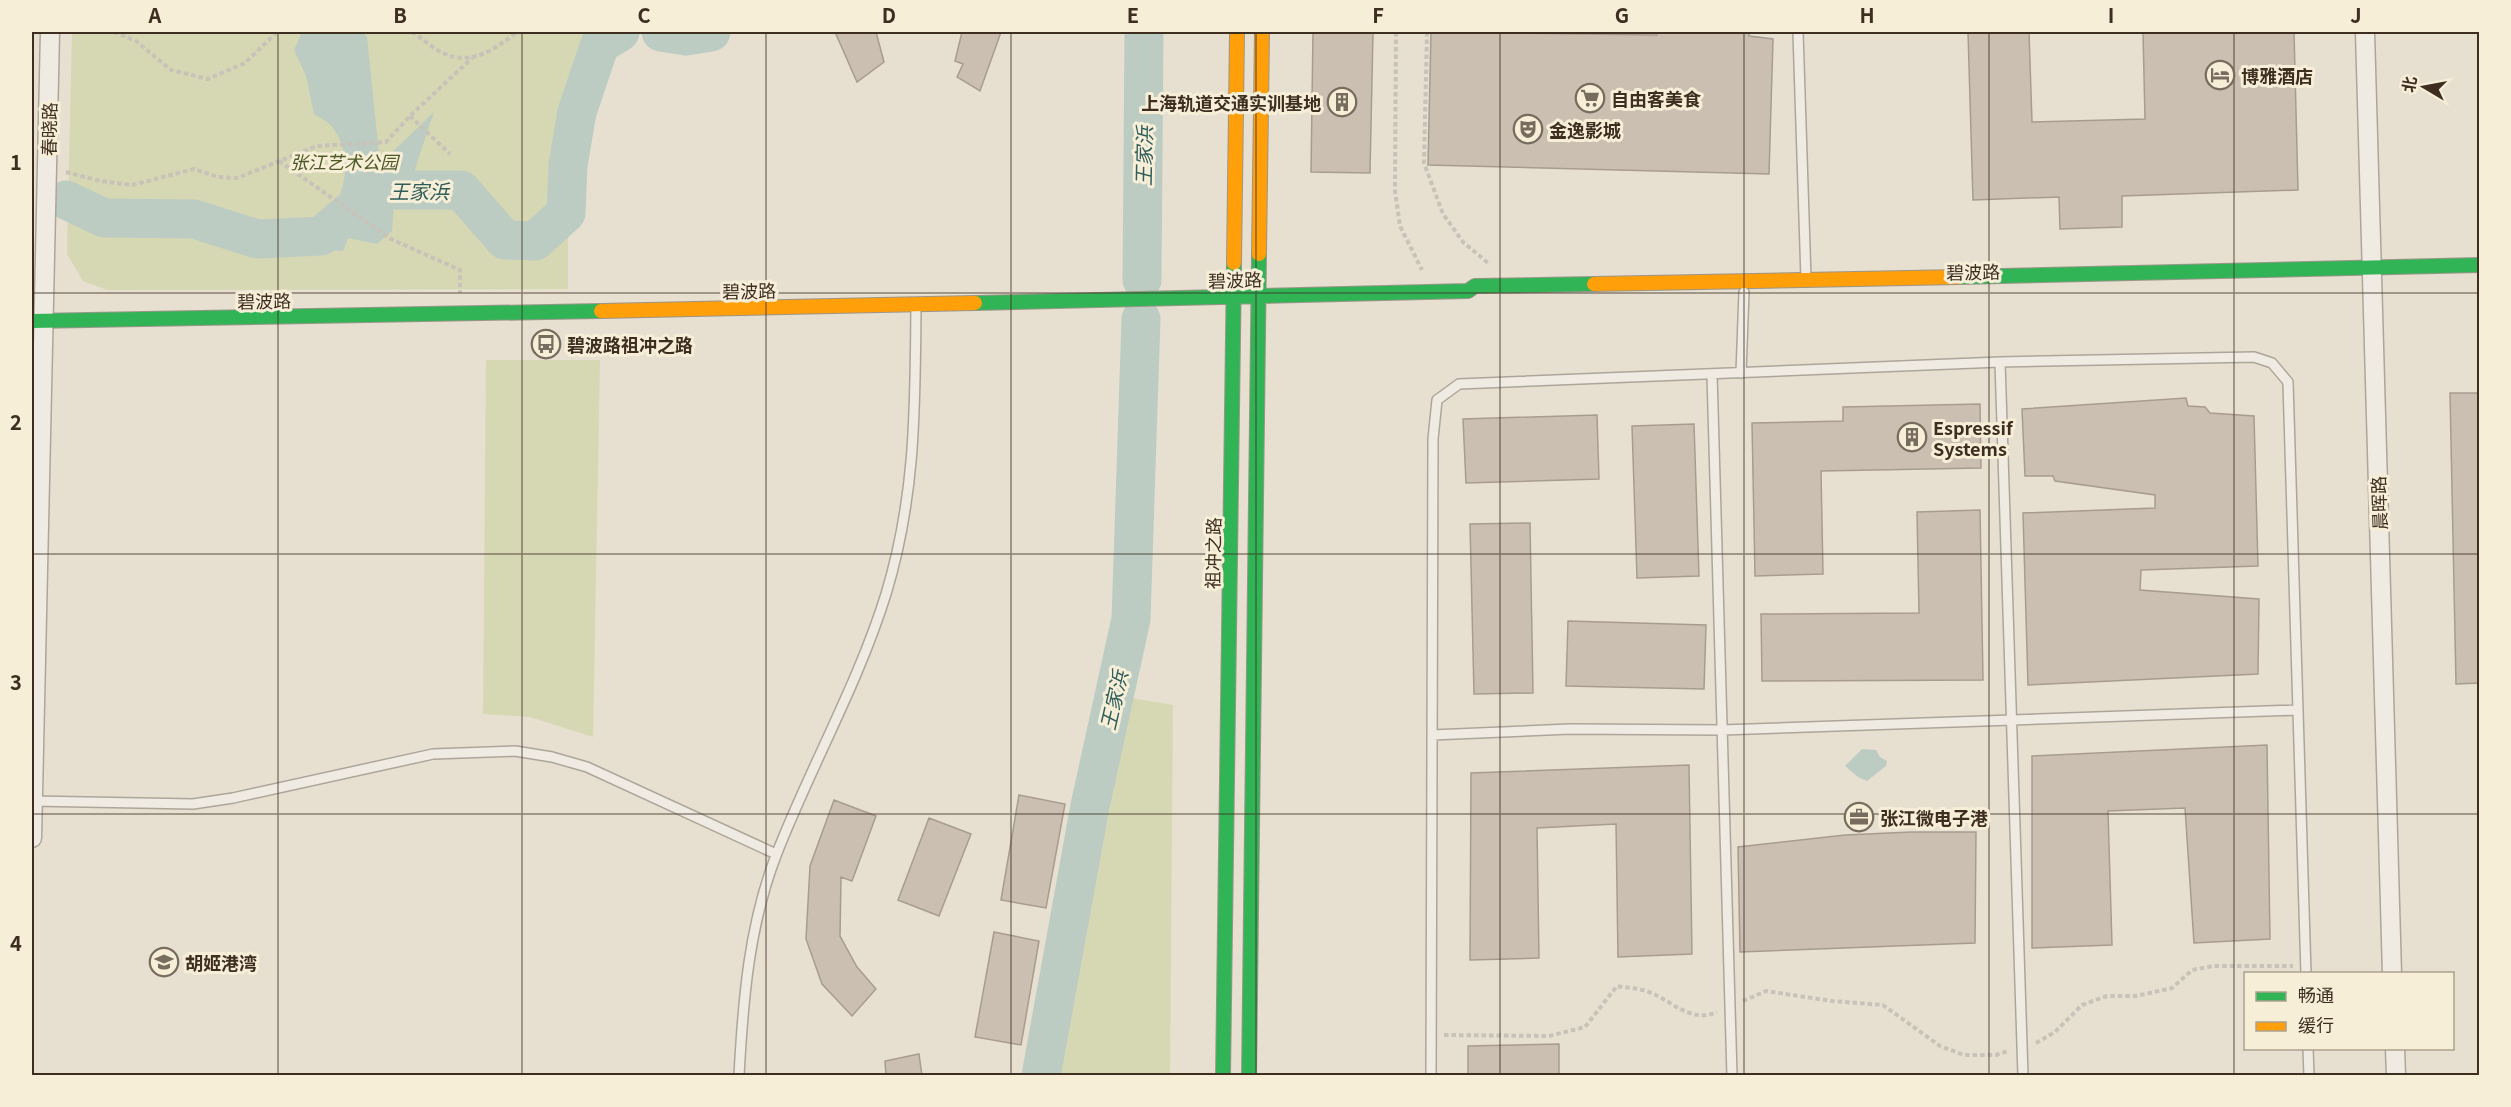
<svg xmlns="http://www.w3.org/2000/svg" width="2511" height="1107" viewBox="0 0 2511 1107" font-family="Georgia,'Noto Sans SC',serif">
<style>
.green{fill:#d6d7b3}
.water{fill:#bcccc2}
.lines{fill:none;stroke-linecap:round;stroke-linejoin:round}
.river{stroke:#bcccc2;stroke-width:39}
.building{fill:#cbbfb2;stroke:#a89c90;stroke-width:1.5}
.lane-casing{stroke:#ada599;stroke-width:12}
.street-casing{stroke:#ada599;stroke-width:21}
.fast-casing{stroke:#9c958a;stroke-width:16}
.slow-casing{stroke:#9c958a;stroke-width:16}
.path{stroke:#c8c2b9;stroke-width:4;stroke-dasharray:4.5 3;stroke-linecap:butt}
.lane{stroke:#efebe3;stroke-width:9}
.street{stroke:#efebe3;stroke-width:18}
.fast{stroke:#30b455;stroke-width:14}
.slow{stroke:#ff9f0a;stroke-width:14}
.grid{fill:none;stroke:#3d2e20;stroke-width:1.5;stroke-opacity:0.55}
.labels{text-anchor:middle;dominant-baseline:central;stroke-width:6;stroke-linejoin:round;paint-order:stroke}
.poi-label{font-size:18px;font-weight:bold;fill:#3d2e20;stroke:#f7eed8;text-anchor:start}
.street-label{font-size:18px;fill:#3d2e20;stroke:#f7eed8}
.park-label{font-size:18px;font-style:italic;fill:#4d5a26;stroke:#f7eed8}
.water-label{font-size:20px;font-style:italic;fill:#2f5d5a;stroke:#f7eed8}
.neatline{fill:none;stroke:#3d2e20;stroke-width:2}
.grid-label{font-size:20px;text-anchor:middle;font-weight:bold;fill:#3d2e20}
</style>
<rect width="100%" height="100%" fill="#e7e0d1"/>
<!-- green -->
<path class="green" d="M72,32H620L600,45L577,112L568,166V289L107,290L83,281L67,254Z
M486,360H600L593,737L530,717L483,714Z
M1101,693L1173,705L1170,1075H1028Z"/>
<!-- water -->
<path class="water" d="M302,32H363L367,37L380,164L434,112L412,178L394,202L392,231L377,244L348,238L343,251L293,249L296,230C303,228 313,227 318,223C347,203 354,156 333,128C329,122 320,118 314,114L306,76L294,50Z
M1862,749L1876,750L1880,757L1887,761L1886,766L1867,781L1858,777L1845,766Z"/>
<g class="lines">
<!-- river -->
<path class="river" d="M661,32L686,36L711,32
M66,200L104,218L194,219L257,239L321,236L375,190H461L505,240L535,241L566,213L568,165L577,112L600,44L620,32
M1142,280L1144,32
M1041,1076L1090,806L1131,619L1141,319"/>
</g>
<!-- building -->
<path class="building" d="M835,32H876L884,62L857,82Z
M962,32H1001L980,91L957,77L963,64L955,61Z
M1313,32H1373L1370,173L1311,172Z
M1431,32L1657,35V32H1749V36L1773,39L1769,174L1428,165Z
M1968,32H2029L2032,122L2145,119L2143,32H2294L2298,190L2122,196V227L2060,229L2059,197L1973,200Z
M2450,393H2480V683L2456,684Z
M2186,398L2188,406L2205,407L2210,413L2254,416L2258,566L2141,570L2140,590L2259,599L2258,674L2028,685L2023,513L2155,508V495L2055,481L2053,476H2025L2022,409Z
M1980,404L1981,468L1821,471L1823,574L1755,576L1752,423L1843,421V407Z
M1597,415L1599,479L1466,483L1463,419Z
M1694,424L1699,576L1637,578L1632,426Z
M1980,510L1983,680L1762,681L1761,614L1919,613L1917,512Z
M1530,523L1533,693L1474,694L1470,524Z
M1568,621L1706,625L1704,689L1566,686Z
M2267,745L2270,939L2194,943L2185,808L2108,811L2112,945L2032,948V756Z
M1689,765L1692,954L1618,957L1616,824L1537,828L1539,958L1470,960L1471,773Z
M1019,795L1065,804L1046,908L1001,900Z
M834,800L876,816L852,881L841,877L840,936L857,967L876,989L852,1016L822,984L806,939L810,866Z
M929,818L971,834L939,916L898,900Z
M1911,832H1976L1975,943L1740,952L1738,847L1845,835Z
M994,932L1039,941L1021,1045L975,1037Z
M1559,1044V1076H1468V1046Z
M919,1054L922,1076H886L885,1061Z"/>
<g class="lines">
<!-- lane casing -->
<g class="lane-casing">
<path id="lane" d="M1798,32L1806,279
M2000,362L2023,1076
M1741,373L1744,292
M1712,374L1732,1076
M1432,735L1570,729L1722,730L2298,710
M32,801L193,804L233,798L433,754L515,751L552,757L587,767L776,854
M2308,1048L2309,1076
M739,1076C743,1000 749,924 777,853C811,766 858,684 886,594C916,495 915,408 916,306
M1431,1076L1433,439L1437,400L1459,384L2000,362L2254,357L2272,363L2288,382L2306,974"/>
</g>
<!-- street casing -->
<g class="street-casing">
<path id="street" d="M2365,32L2392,974
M32,838L50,32
M2395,1048L2396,1076"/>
</g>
<!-- fast casing -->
<g class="fast-casing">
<path id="fast" d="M1959,277L2480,265
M975,303L1468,291L1475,286L1594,284
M32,321L601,311
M1223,1076L1234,263
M1249,1076L1259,254"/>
</g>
<!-- slow casing -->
<g class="slow-casing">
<path id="slow" d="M1259,254L1262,32
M1234,263L1237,32
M1594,284L1959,277
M601,311L975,303"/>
</g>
<!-- path -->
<path class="path" d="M114,32L136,41L171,70L208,79L245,63L277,32
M412,32C422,38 432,48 443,53C472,67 496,48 517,32
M1396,32L1395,191L1400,226L1422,270
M1427,32L1424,163L1443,214L1463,242L1488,263
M410,116L450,154
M279,161L391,239L460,270V293
M66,172L100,181L132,185L194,169L218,177L237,178L317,146L386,142L410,116L472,58
M1743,1001L1766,991L1832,1001L1883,1005L1940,1046L1964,1055H1996L2008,1051
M1444,1035L1549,1036L1585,1027L1617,986C1627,988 1637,988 1646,991C1671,999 1689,1024 1717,1012
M2036,1043L2055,1032L2082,1005L2107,996H2136L2172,988L2192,970L2213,966H2293"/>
<!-- lane -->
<use href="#lane" class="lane"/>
<!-- street -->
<use href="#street" class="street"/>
<!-- fast -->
<use href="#fast" class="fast"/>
<!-- slow -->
<use href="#slow" class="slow"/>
</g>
<!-- grid -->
<path class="grid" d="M278,32V1076M522,32V1076M766,32V1076M1011,32V1076M1256,32V1076M1500,32V1076M1744,32V1076M1989,32V1076M2234,32V1076M32,293H2480M32,554H2480M32,814H2480"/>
<!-- icons -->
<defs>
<g id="hotel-ring" transform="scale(1.5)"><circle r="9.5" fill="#f7eed8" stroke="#786c5e" stroke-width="1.5"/><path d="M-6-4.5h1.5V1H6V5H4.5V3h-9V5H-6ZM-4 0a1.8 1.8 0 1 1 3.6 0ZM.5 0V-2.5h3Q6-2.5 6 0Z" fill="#786c5e"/></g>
<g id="supermarket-ring" transform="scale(1.5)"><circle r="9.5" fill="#f7eed8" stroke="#786c5e" stroke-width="1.5"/><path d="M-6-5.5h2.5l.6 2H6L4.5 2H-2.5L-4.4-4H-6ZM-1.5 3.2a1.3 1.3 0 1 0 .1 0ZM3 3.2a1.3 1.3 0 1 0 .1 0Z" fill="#786c5e"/></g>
<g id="building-ring" transform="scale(1.5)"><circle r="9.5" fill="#f7eed8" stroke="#786c5e" stroke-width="1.5"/><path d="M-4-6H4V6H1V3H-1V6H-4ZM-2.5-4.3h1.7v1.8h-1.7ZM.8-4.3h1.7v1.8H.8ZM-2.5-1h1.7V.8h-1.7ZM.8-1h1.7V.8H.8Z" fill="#786c5e"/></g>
<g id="theatre-ring" transform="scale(1.5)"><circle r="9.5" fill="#f7eed8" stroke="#786c5e" stroke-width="1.5"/><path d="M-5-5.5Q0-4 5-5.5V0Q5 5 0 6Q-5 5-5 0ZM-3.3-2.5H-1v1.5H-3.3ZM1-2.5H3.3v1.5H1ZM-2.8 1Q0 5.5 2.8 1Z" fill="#786c5e"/></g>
<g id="bus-ring" transform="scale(1.5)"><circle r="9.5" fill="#f7eed8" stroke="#786c5e" stroke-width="1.5"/><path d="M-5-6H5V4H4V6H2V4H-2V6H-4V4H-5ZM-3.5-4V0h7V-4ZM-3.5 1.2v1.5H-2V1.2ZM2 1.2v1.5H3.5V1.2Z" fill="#786c5e"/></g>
<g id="office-ring" transform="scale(1.5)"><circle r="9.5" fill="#f7eed8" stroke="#786c5e" stroke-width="1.5"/><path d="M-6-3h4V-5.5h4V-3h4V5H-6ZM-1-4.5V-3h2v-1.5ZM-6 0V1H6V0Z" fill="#786c5e"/></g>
<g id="school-ring" transform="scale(1.5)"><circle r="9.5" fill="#f7eed8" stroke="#786c5e" stroke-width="1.5"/><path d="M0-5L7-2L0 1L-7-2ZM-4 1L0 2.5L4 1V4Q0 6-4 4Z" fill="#786c5e"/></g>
</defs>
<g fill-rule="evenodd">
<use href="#hotel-ring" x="2220" y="75"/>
<use href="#supermarket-ring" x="1590" y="98"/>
<use href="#building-ring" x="1342" y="102"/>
<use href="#theatre-ring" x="1528" y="129"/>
<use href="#bus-ring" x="546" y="344"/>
<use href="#building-ring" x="1912" y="437"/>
<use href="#office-ring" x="1859" y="817"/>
<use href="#school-ring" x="164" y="962"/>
</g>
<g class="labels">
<!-- poi labels -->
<g class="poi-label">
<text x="2241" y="75">博雅酒店</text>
<text x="1611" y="98">自由客美食</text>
<text x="1321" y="102" text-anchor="end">上海轨道交通实训基地</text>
<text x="1549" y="129">金逸影城</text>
<text x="567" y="344">碧波路祖冲之路</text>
<text x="1933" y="427">Espressif<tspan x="1933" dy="21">Systems</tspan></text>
<text x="1880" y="817">张江微电子港</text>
<text x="185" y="962">胡姬港湾</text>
</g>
<!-- street labels -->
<g class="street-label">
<text transform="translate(48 129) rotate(-89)">春晓路</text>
<text transform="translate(1973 271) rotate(-1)">碧波路</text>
<text transform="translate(1235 279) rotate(-2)">碧波路</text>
<text transform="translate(749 290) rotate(-1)">碧波路</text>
<text transform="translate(264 300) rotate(-1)">碧波路</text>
<text transform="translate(2378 503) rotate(-92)">晨晖路</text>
<text transform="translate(1212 553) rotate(-89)">祖冲之路</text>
</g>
<!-- park labels -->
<g class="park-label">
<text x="344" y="161">张江艺术公园</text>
</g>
<!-- water labels -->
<g class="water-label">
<text transform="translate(1143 156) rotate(-89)">王家浜</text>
<text x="419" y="190">王家浜</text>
<text transform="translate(1113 700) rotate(-77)">王家浜</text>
</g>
</g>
<!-- border -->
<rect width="2511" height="1107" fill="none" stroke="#f7eed8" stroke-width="66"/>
<!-- legend -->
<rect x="2244" y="972" width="210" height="78" fill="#f7eed8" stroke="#ada18e" stroke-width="1.5"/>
<rect x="2256" y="992" width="30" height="9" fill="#30b455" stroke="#ada18e" stroke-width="1.5"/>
<text x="2298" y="1002" font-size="18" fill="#3d2e20">畅通</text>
<rect x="2256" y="1022" width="30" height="9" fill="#ff9f0a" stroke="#ada18e" stroke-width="1.5"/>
<text x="2298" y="1032" font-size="18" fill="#3d2e20">缓行</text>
<!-- north arrow -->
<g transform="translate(2424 87) rotate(280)" stroke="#f7eed8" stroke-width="4.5" paint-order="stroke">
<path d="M0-4.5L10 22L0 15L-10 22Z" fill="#3d2e20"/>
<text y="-9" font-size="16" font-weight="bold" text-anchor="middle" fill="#3d2e20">北</text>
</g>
<rect x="33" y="33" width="2445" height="1041" class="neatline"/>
<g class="grid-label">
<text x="155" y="23">A</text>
<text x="400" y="23">B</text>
<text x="644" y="23">C</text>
<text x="889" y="23">D</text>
<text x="1133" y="23">E</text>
<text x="1378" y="23">F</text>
<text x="1622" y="23">G</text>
<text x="1867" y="23">H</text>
<text x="2111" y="23">I</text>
<text x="2356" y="23">J</text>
<text x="16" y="170">1</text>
<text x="16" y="430">2</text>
<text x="16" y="690">3</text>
<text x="16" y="951">4</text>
</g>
</svg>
